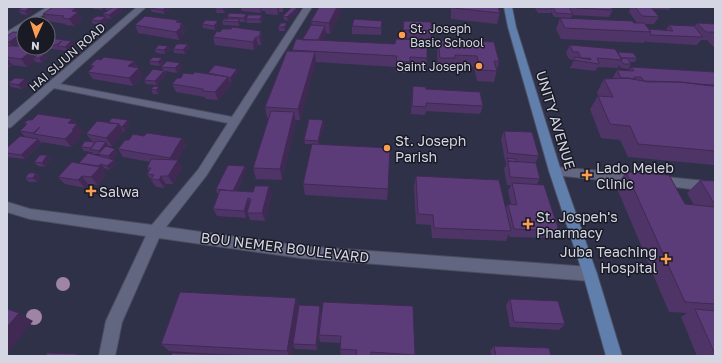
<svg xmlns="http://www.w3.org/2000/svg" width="722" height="363" viewBox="0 0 722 363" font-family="'Golos Text',sans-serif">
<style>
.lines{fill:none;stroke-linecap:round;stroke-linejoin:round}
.service-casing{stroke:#4c4e60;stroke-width:2}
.minor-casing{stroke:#4c4e60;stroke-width:2}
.primary-casing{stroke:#4c4e60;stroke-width:2}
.service{fill:#636680;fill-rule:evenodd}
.minor{fill:#636680;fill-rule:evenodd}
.primary{fill:#617fac;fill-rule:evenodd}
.tree{fill:#a084a5}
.wall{fill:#4f3467}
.shaded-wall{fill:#402a54}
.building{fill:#5c3c78;stroke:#402a54}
.poi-dot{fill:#fc9d54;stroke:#191a24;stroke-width:1.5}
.labels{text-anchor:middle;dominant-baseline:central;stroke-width:3;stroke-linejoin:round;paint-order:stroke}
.far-poi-label{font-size:12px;fill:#d4d6e4;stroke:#191a24;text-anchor:start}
.far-street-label{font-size:12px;fill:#d4d6e4;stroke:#191a24}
.street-label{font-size:14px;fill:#d4d6e4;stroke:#191a24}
.poi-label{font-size:14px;fill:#d4d6e4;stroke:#191a24;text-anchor:start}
</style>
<rect width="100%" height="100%" fill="#2f3148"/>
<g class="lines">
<!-- service casing -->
<g class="service-casing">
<path id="service" d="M47,7H54L29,24H24V27L7,37V32Z"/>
</g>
<!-- minor casing -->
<g class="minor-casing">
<path id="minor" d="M137,7H146L60,84L232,117L304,7H312L206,176L166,227L301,246L590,267L595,269L597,274L595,279L590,281L301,258L159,238L122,322L115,356H99L106,321L146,236L30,219L7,212V202L30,209L152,225L198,170L228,123L54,88L11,127L7,128V118Z
M555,167L638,174L642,176L644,179L642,182L638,184L555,175L551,174L549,171L551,168Z
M656,176L715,182V192L652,184L650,181L652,178Z"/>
</g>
<!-- primary casing -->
<g class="primary-casing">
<path id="primary" d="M504,7H512L516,27L561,171L597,274L622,356H606L583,274L549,171L508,27Z"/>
</g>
<!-- service -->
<use href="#service" class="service"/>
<!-- minor -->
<use href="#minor" class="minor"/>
<!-- primary -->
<use href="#primary" class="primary"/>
</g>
<!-- trees -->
<g class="tree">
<circle cx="63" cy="284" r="7"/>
<circle cx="34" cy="317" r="8"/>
</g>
<!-- wall -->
<path class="wall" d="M92,7H121L122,11L111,19L107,18L108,21L102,25L93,24L91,20L105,17L103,14L108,10H106V9L103,10L93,9Z
M225,7L226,11L224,13H217L215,9Z
M241,7H283V12H279L278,15L266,14L265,11H262L261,13L242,11Z
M319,7H343L330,34L326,33L323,41L427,58L426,69L409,68V73L395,72L396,67L316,62L300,120H295L296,123L282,180L256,179L253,168L269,118H267L265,107L292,51V50L302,40L312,25L311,21Z
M451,7H498L500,13L497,24L451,19Z
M536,7H551V8L552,7H569L570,8V7H671L669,10L653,9L659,17L654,24H645L649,29L666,30L669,25L694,27L697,23L715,24V47H714L707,40H701L697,45L647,42L645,41L644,43L561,39L556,29L560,18L637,23L629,12L630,8H611L613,10L609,17L572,15L571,18L554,17L551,11V13H538L535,8Z
M150,8L170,9L164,14L152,12Z
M18,10L32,12L27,15L21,14Z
M298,12L288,21L284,20L283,16Z
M43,14L81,16H80L82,20L74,26L66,25L65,24L47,21Z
M246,14L247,18L245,22H240V23L239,26L223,25L222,21L228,19L227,17Z
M262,15L263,19L261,23H247L246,19Z
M178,20L180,23H182L185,31L183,33L184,34L179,40L138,33L135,25Z
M382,21L381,35L352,34V26Z
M404,21L431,31L430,39L403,38Z
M202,24L219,25L215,30L203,28Z
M278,27H287L285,31H279Z
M261,31L262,38L261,45H258L254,50L215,45L213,37L220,32Z
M7,36H24V38L12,46L7,45Z
M48,39L74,45L68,51L60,50L59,49V50L46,48V49L40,54H45L47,58L42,63L36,62L35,61L27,67L12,65L10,67L7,66V46L24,48H48Z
M438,40L499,61L494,82L477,81L474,67L454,66L453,69H438L437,51Z
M188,44L189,49L185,54L174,53L173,49Z
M570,45L618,52L637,58L635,62H630L631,64L629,69L621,68L619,65L618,68L598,67L595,71L570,68L574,60L569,59L566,53Z
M168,46L170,50L165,54L156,53L155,49Z
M101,60L134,61L137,67L143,76L133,86L93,79L88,72L92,68L90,65Z
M149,61L164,62L160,66L151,65Z
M180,63L182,67L177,73L165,71L166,75L157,85L146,84L144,80L163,70L161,67Z
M631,67L715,72V167L714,165L628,157L620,140L601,138L590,109L598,96L597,92L604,79H612L617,70L629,71Z
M237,69L238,73L231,82H230L231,85L218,100L206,99L205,97L176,92L172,84L181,78L193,74H208Z
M8,83L29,84L22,89L11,87Z
M413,86L483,106L480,114L426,111L425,115L411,114L412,94Z
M151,89L161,91L158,94H153Z
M72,119L83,132L79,137L80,138L71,147L41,142V143L25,159L7,157V148L25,137L20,131L26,125L24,123Z
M128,120L130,124L125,131H123L124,132L112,146H109V147L118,153L112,159L117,164L110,170L104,168L102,170L106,175L98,185L88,184L85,188L65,184L58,177L79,163L100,156L99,154H93L92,152L84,151L81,147L92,141L86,134L108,123Z
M323,120L324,124L319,144L388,189L387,200L305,195L303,184L312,144H305L304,140Z
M504,131L539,156L535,163L540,179L537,184L559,231L554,238L510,237L509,234L506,241L432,238L431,225L416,224L414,187L416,176L506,208L508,204L511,205L508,191L511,185H507L504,169L506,165V161H505L501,139Z
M144,136L182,138L186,146L177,160L182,168L173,184H166L164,188L156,187L147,174L149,171L147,168L150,162L123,157L118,149Z
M47,155L51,159L45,167L38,166L34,162Z
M245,166L246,170L237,191L272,194L265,221L250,220L248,214L246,218L217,216L213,209L219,193H217L216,189Z
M626,172L685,204L694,205L687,193L700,180L715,181V356H697L681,317L687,313L669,312L616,186Z
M36,173L40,177L37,182H29L25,178Z
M296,298L299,306L321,312L415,355V356H341L340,349L341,343L320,342L319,335L317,350L295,349L293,344L291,356H171L229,355L169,351L161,344Z
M510,299L565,324L559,330L510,327L506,305Z
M494,346L551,356H491L490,351Z"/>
<!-- shaded-wall -->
<path class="shaded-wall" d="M7,7H10L11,9L7,12Z
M102,7H105L106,9L103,10Z
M121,7L122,11L111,19L109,15Z
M166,7H169L170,9L164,14L163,10Z
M225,7L226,11L224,13L223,9Z
M260,7H261L262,11L261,13Z
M277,7H279V12L278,15Z
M337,7H343L330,34L329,23Z
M29,8L32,12L27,15L25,11Z
M76,8L82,20L74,26L69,19L72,11Z
M297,8L298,12L288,21L287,17Z
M246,14L247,18L245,22L244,18Z
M262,15L263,19L261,23L260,19Z
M106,17L108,21L102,25L100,21Z
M239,19L240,23L239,26L238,22Z
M178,20L180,25L182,23L185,31L183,33L184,34L179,40L176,32V22Z
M218,21L219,25L215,30L214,26Z
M287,23V27L285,31L284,27Z
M325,26L326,34L319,50L318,42Z
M261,31L262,38L261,45L259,37Z
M22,33L24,36V38L12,46L9,42Z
M256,37L258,45L254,50L253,42Z
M71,41L74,45L68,51L65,47Z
M188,44L189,49L185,54L183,50Z
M168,46L170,50L165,54L164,50Z
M30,48H33L40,57L33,58L35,61L27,67L21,59Z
M39,48H46V49L40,54L37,50Z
M315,52L316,63L300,120L298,109Z
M45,54L47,58L42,63L39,58Z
M7,58L12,65L10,67L7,63Z
M162,58L164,62L160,66L158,62Z
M134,61L137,69L139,68L143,76L133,86L129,78L128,66Z
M180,63L182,67L177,73L175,68Z
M237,69L238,73L231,82L230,78Z
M164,71L166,75L157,85L155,81Z
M228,77L231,85L218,100L215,92Z
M25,79L29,84L22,89L18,85Z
M159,87L161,91L158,94L156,90Z
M294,112L296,123L282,180L280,169Z
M72,119L76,125L77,124L83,132L79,137L80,138L71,147L65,139L68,123Z
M128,120L130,124L125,131L122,127Z
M323,120L324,124L319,145L318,141Z
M119,124L124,132L112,146L106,138Z
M182,138L186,146L174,166L170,158Z
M38,139L41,143L25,159L21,155Z
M106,142L109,147L102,155L99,151Z
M115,149L118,153L111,160L108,156Z
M47,155L51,159L45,167L42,163Z
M114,160L117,164L110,170L107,166Z
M178,160L182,168L173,184L168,176Z
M101,164L104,168L102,170L106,175L98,185L91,177L96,169Z
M245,166L246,170L235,195L233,191Z
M36,173L40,177L37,182L33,178Z
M82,176L88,184L85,188L78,180Z
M161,176L166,184L164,188L159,180Z
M269,186L272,194L265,221L262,213Z
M248,198L251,206L247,213L248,214L246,218L244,211Z
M296,298L299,306L291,356H289L287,351Z
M320,306L321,312L317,350L316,345Z
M19,313L33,321L7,354V327Z"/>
<!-- building -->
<path class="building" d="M23,7L29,8L25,11L18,10Z
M53,7L76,8L72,11L78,12L69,19L62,18L64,16L43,14Z
M114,7H120L109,15L103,14L110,9Z
M152,7H166L163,10L150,8Z
M217,7H225L223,9H215Z
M292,7L297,8L287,17L283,16Z
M319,7H337L329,23L311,21Z
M453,7H498L500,13L453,8Z
M538,7H551L552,9H539Z
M553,7H569L573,14L556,13Z
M575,7H611L613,10L576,8Z
M635,7H651L659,17L642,16Z
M229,13L246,14L244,18L227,17Z
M248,15H262L260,19H246Z
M97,16L106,17L100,21L91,20Z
M145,16L178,20L176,22L182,23L180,26L181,27L176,32L135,25Z
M560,18L632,21L634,23H644L651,32L565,28Z
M224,19H239L238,22L222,21Z
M354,19L382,21L381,28L352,26Z
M206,20L218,21L214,26L202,24Z
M404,21L431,22V31L403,30Z
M281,23H287L284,27H278Z
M697,23L715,24V34L713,32H706Z
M311,25L325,26L318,40H302Z
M669,25L694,26L703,37L651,35L649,29L673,31Z
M232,27L261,31L259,37H256L253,42L213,37L217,31L220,32L222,29H231Z
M13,32L22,33L9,42H7V36Z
M49,38L71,41L65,47L57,46L62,41L56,45H48V39Z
M296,39L395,44L396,39L427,40V58L410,57V62L396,61L397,56L292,50Z
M438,40L494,42L499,61H494L497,71L480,70L477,56L455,55V58H440Z
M21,42H24V46H15Z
M177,44H188L183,50L173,49Z
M159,45L168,46L164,50L155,49Z
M570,45L615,49L622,60L597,58L599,64L574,60L575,57L591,60L590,58H581L578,52H573Z
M7,46H24V48H31L30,49H35L21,59L7,57Z
M33,48H39L37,50L34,49Z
M287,51L315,52L298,109L265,107Z
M618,52L633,53L637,58H621Z
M39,54H45L39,58H33Z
M104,57L134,61L128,66L139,68L129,78L88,72L94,66L90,65L97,59L101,60Z
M153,57L162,58L158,62L149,61Z
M621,58H627L631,64H624L621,61L622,60Z
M167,61L180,63L175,68L161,67Z
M215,65L237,69L230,78L228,77L208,73Z
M631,67L715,72V85L698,84L680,82L644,81L641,77H634L635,79L627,78H621L617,70L634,71Z
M153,69L164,71L155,81L144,80Z
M195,72L228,77L215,92L203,91V89L172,84L177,78H181L183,73L193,74Z
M15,78L25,79L18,85L8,83Z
M627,78L648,82H680L711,86H715V151L638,144L630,126L610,124L598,96L613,97L604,79Z
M154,86L159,87L156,90L151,89Z
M413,86L426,87V89L480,92L483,106L426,103V107L412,106Z
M271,111L294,112L280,169L253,168Z
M38,114L72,119L68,123L77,124L72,130H74L65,139L34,134L40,127L33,133L20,131L27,124L24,123L28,120H32Z
M112,118L128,120L122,127L120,126L119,124L108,123Z
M309,119L323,120L318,141L304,140Z
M97,121L119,124L106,138L86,134Z
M504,131L532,132L539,156L508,153Z
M147,133L182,138L170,158L118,149L125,140H129L133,134L144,136Z
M20,136L38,139L21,155L7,153V148Z
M85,141L95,142L91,148L81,147Z
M97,141L106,142L99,151L90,149Z
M312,144L390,148L388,189L303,184Z
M106,146L115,149L108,156L98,154Z
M88,153L114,160L107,166L101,164L98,166L79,163Z
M40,155H47L42,163L34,162Z
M507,158L516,159V162L508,161Z
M151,159L178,160L168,176H161L159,180L151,179L154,175L147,174L151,168H147Z
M508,161L536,163L540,179L510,177Z
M72,162L100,167L91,177L82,176L78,180L58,177Z
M228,165L245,166L233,191L216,189Z
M626,172L669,175L685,204L715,207V304L685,302Z
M29,173H36L33,178H25Z
M416,176L499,180L511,231L434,228L433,215L418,214Z
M700,180L715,181V205Z
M512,183L544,185L559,231L514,229L508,204L517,205Z
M255,186H269L262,213H247L251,199L248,198L244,211L213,209L220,190L253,192Z
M180,292L296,298L287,351L161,344Z
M510,299L558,301L565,324L514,322Z
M323,302L413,306L415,355L371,352V356H356L357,350L340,349L341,336L319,335Z
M299,305L320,306L316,345L293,344Z
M7,309L19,313L7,327Z
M695,309L715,311V352H714Z
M494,346L549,348L551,356H496Z
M47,353L77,354L76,356H45Z
M172,353L263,356H171Z"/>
<!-- markers -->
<g class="poi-dot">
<circle cx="402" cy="35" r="4"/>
<circle cx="479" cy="66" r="4"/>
<circle cx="387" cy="148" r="4"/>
<path d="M585 169h4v4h4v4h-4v4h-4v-4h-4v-4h4z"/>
<path d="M89 185h4v4h4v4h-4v4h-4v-4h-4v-4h4z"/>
<path d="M526 218h4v4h4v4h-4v4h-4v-4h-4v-4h4z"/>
<path d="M664 253h4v4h4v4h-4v4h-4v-4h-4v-4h4z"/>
</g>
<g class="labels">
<!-- far-poi labels -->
<g class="far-poi-label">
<text x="410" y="28">St. Joseph<tspan x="410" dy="14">Basic School</tspan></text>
<text x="471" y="66" text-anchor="end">Saint Joseph</text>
</g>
<!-- far-street labels -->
<g class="far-street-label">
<text transform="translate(67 57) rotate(-41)">HAI SIJUN ROAD</text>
</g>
<!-- street labels -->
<g class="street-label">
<text transform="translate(556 120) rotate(73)">UNITY AVENUE</text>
<text transform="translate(285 247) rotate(7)">BOU NEMER BOULEVARD</text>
</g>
<!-- poi labels -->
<g class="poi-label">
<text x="395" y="140">St. Joseph<tspan x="395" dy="16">Parish</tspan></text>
<text x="596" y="167">Lado Meleb<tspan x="596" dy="16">Clinic</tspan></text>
<text x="99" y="191">Salwa</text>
<text x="536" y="216">St. Jospeh's<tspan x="536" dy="16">Pharmacy</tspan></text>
<text x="657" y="251" text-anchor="end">Juba Teaching<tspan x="657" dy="16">Hospital</tspan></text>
</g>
</g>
<!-- border -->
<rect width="722" height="363" fill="none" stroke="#d4d6e4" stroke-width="16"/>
<!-- north arrow -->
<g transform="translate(36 36) rotate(183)"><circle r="19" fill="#191a24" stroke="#646571"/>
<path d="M0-3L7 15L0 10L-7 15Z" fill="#fc9d54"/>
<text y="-6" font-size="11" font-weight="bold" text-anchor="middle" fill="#d4d6e4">N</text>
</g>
</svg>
